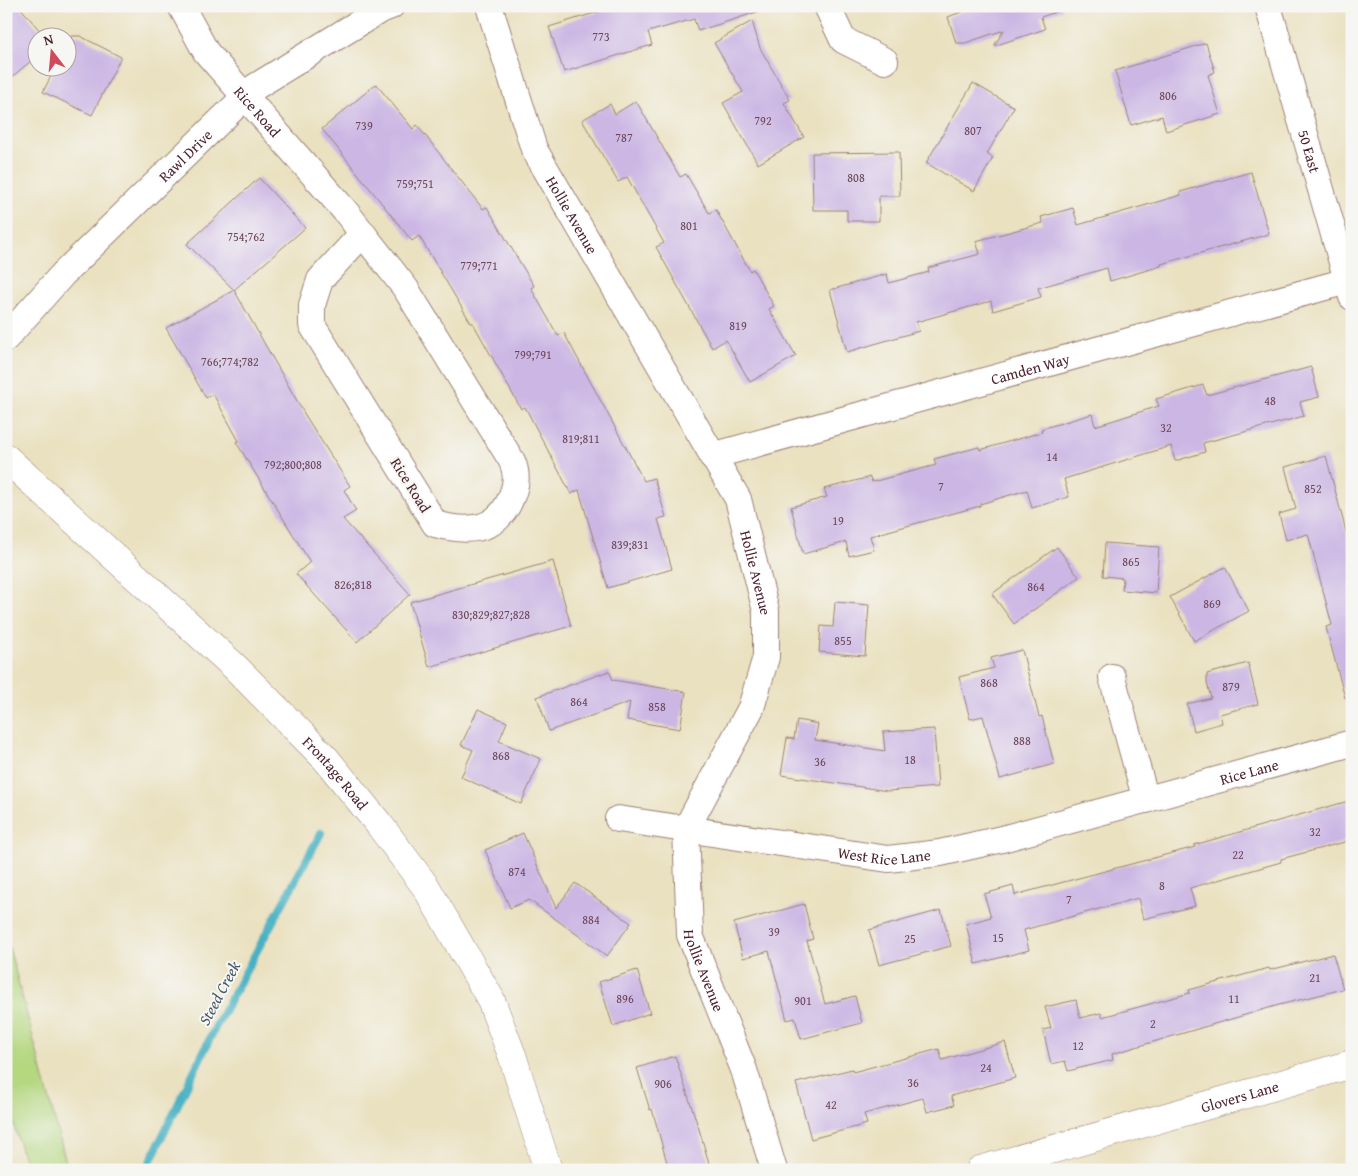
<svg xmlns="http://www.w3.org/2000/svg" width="1358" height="1176" viewBox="0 0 1358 1176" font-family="'Gentium Book Plus',serif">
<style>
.green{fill:#b4d780;stroke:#7f7b56}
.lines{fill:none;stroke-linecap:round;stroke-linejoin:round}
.stream{stroke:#45b1c2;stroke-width:8}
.building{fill:#ccb7e4}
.street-casing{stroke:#9a8076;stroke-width:28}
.secondary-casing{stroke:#9a8076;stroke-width:29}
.street{stroke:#fff;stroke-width:26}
.secondary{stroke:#fff;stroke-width:28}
.labels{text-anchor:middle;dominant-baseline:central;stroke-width:4;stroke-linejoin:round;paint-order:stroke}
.number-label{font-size:12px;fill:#6a4559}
.street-label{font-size:15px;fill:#4a1f2b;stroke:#f6f6f2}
.water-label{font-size:16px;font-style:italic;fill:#485967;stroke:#f6f6f2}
</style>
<rect width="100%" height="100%" fill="#f6f6f2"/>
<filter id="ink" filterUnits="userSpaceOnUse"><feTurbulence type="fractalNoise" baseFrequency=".02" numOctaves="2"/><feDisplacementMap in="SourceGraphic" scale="10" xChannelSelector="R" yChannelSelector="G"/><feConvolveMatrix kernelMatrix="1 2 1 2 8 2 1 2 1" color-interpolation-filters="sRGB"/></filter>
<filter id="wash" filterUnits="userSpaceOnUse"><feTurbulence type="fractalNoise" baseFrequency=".0096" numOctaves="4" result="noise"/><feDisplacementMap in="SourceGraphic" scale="20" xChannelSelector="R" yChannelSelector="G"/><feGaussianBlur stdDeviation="1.12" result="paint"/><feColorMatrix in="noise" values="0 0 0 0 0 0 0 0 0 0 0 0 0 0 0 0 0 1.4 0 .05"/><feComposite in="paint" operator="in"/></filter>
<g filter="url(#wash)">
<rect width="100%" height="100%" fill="#eae1c0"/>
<!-- green -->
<path class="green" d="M6,938L13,962L68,1170H27L6,1098Z"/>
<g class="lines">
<!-- stream -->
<path class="stream" d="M146,1170L216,1026L321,833"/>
</g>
<g id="blocks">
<!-- building -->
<path class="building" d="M6,6H19L46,38H38V55L6,82Z
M617,6H759L760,11L698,31L694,19L648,32L652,45L564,72L549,27Z
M962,6H1062V10L1041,17L1045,29L994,46L1004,30L965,43H956L948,17L964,11Z
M752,21L760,48L790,100L784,103L804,137L758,164L723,103L743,92L714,43Z
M71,36H80L121,57L92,115L43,92L55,68H68V43Z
M1206,43L1215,72L1208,75L1220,114L1166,131L1162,116L1131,125L1115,71Z
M973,83L1014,107L987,154L993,158L974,191L926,163Z
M376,84L413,129L417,125L483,209L487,207L534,286L531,288L558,336L564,333L644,481L654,478L666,517L658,519L672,569L608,588L579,490L571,494L525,407L521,409L473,323H471L419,236L412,241L322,129Z
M636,101L680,177L686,174L709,213L716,210L750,271L753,269L774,306L769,309L796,356L750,382L726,340L712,348L656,247L664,243L627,177L618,182L582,120L610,104L615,114Z
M899,152L900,196H879V221H847V210H813L812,153Z
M1251,172L1269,234L1161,264V266L1110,281L1107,268L1038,288L1041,297L993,311L991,301L916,322L919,331L847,352L830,290L887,274L889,283L929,272L928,268L980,254L976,241L1043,223L1041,217L1073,208L1078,225L1181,195L1180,192Z
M259,178L305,228L234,290L305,415L350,486L344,490L356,511L343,519L410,594L357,642L296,574L310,562L236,442L239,441L213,394L206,398L166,328L234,290L187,244Z
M1311,367L1319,397L1300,402L1304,416L1203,443L1205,452L1175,461L1171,446L1064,479L1069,497L1032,508L1027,490L980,504V506L870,536L874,550L849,556L846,542L803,554L791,507L827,497L824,489L870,477L872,482L936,465L934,459L979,447L980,450L1042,432L1041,429L1092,414L1095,426L1159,406L1156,399L1203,385L1207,395Z
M1326,456L1348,539L1352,538V697L1345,698L1326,627L1332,625L1308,534L1286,540L1279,514L1296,509L1285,467Z
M1105,543L1159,547L1156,593L1122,590L1123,578L1103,576Z
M1057,547L1079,577L1014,624L992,594Z
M553,561L571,626L429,667L410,602Z
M1225,567L1249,611L1194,641L1170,597Z
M835,602L869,605L865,656L819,652L821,626L833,627Z
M1022,650L1039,717L1042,716L1054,764L1000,779L983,716L970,719L959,677L994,668L991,658Z
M1248,663L1258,704L1220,714L1222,723L1194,731L1187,704L1211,698L1207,683V674Z
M609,671L613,680L686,692L680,729L627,720L630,702L549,731L537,697Z
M478,709L507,722L499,741L541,759L521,804L461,777L473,750L461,745Z
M797,720L818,724L815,740L885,751L883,732L934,729L938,787L888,791L781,775L787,738L794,739Z
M1352,800V840L1281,859V862L1190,888L1195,906L1143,919L1138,898L1024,930L1029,950L976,964L966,924L991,917L984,894L1013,886L1015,895L1195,847L1194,845Z
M523,833L556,908L575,883L631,923L607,956L529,900L510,908L485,850Z
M804,904L813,939L807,941L825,1004L855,996L862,1023L801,1039L795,1018L787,1020L769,951L743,958L734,923Z
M941,910L951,946L879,965L869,930Z
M1333,954L1343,989L1279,1005L1112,1054L1113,1060L1068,1071L1065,1061L1051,1064L1043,1030L1051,1028L1045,1007L1076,1000L1080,1018L1101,1013L1102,1017L1190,993L1189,990L1269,968L1270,970Z
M637,970L650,1013L613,1026L599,982Z
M1005,1042L1015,1078L951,1096L954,1105L927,1112L923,1098L864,1114L867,1124L811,1139L796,1083L852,1069L853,1072L939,1049L942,1060Z
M675,1056L699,1129L711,1170H669L652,1109L650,1110L637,1068Z"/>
</g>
</g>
<g filter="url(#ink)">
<use href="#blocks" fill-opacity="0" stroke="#9a8076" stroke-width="1"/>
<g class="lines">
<!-- street casing -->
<g class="street-casing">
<g id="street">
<path id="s1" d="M181,6L206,52L346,212L406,289L512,461C517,473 517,482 512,495C499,532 468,533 435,524L312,325V305L320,280L363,233"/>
<path id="s2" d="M489,6L534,149L738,499L766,611V657L751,708L686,829L690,935L744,1070L774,1170"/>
<path d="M827,6L843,40L885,61"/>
<path id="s3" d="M1268,6L1352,297"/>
<path id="s4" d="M6,338L63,274L255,87L380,10L391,6"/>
<path id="s5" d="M712,456L1347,281"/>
<path d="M1112,677L1146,800"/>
<path id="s6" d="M618,819L888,859L940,853L1002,839L1352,743"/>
</g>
</g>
<!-- secondary casing -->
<g class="secondary-casing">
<g id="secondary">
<path id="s7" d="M6,458L235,667L326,759L378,823L426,887L490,998L512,1055L548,1170"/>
<path id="s8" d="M980,1170L1352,1064"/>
</g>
</g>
<!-- street -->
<use href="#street" class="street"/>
<!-- secondary -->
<use href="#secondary" class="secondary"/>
</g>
</g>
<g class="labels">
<!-- number labels -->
<g class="number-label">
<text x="601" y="36">773</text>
<text x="1168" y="95">806</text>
<text x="763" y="120">792</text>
<text x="364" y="125">739</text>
<text x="973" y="130">807</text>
<text x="624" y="137">787</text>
<text x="856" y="177">808</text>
<text x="415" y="183">759;751</text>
<text x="689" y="225">801</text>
<text x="246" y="236">754;762</text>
<text x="479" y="265">779;771</text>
<text x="738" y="325">819</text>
<text x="533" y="354">799;791</text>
<text x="230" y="361">766;774;782</text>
<text x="1270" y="400">48</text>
<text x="1166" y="427">32</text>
<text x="581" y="438">819;811</text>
<text x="1052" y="456">14</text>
<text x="293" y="464">792;800;808</text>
<text x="941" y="486">7</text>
<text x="1313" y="488">852</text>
<text x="838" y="520">19</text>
<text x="630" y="544">839;831</text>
<text x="1131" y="561">865</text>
<text x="353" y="584">826;818</text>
<text x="1036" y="586">864</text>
<text x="1212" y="603">869</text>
<text x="491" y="614">830;829;827;828</text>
<text x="843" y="640">855</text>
<text x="989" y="682">868</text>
<text x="1231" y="686">879</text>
<text x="579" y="701">864</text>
<text x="657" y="706">858</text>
<text x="1022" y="740">888</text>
<text x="501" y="755">868</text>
<text x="910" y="759">18</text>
<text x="820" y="761">36</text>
<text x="1315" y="831">32</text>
<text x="1238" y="854">22</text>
<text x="517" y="871">874</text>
<text x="1162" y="885">8</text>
<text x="1069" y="899">7</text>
<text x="591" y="919">884</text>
<text x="774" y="931">39</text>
<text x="998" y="937">15</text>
<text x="910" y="938">25</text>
<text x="1315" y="977">21</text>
<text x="625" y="998">896</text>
<text x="1234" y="998">11</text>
<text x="803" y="1000">901</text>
<text x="1153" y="1023">2</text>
<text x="1078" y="1045">12</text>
<text x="986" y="1067">24</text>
<text x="913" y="1082">36</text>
<text x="663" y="1083">906</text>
<text x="831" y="1104">42</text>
</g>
<!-- street labels -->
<g class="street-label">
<text stroke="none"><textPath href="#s1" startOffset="131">Rice Road</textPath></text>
<text stroke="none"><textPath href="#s3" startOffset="151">50 East</textPath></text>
<text stroke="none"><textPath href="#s4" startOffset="256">Rawl Drive</textPath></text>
<text stroke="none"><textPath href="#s2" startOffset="226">Hollie Avenue</textPath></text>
<text stroke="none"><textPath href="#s5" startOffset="330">Camden Way</textPath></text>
<text transform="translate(411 485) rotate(58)">Rice Road</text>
<text stroke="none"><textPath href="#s2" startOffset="631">Hollie Avenue</textPath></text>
<text stroke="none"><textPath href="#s6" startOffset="645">Rice Lane</textPath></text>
<text stroke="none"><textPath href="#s7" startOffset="456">Frontage Road</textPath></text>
<text stroke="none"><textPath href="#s6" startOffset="269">West Rice Lane</textPath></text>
<text stroke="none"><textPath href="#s2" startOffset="1051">Hollie Avenue</textPath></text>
<text stroke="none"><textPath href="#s8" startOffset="270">Glovers Lane</textPath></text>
</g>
<!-- water labels -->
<g class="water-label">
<text transform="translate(219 993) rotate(-62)">Steed Creek</text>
</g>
</g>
<!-- margin -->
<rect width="1358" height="1176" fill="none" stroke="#f6f6f2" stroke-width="25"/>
<!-- north arrow -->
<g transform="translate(52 52) rotate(344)"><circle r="24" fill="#f6f6f2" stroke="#b1a0a2"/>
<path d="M0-4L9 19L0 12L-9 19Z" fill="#d1495b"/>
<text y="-8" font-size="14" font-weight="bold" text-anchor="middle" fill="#4a1f2b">N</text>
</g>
</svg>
